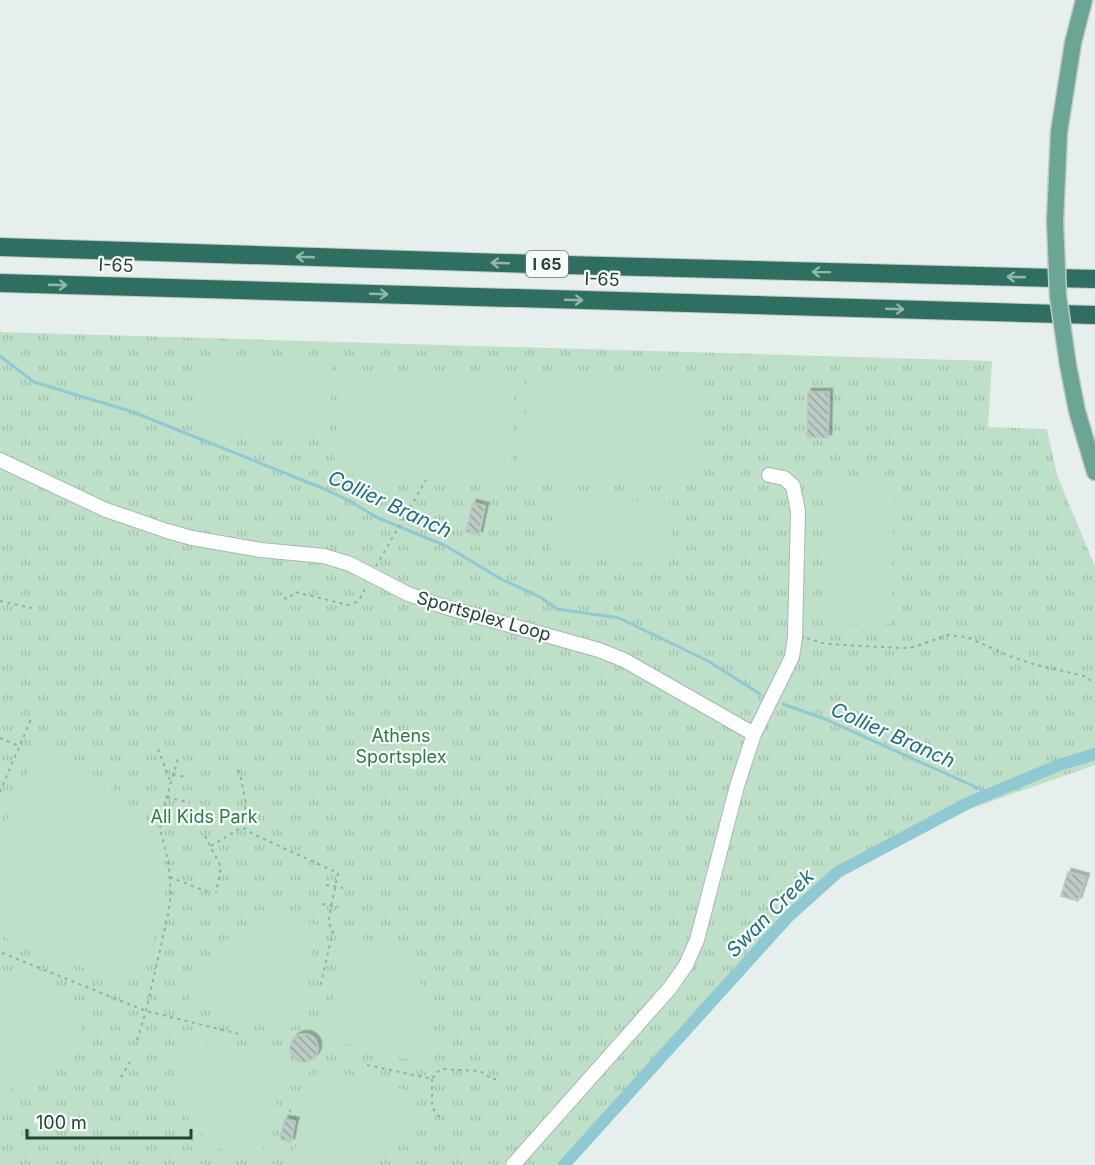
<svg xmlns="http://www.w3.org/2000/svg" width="1095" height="1165" viewBox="0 0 1095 1165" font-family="Inter,sans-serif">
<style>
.park{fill:url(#park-tufts)}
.pitch{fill:#bfe0c8}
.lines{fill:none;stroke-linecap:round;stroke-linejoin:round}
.stream{stroke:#8ec9d4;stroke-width:3}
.canal{stroke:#8ec9d4;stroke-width:12}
.building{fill:url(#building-back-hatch);stroke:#b8c9c2;stroke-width:1.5;filter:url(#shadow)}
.minor-casing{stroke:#a8b8b2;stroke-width:16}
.major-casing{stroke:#c2cac8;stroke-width:19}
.highway-casing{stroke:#c2cac8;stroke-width:20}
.path{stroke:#86b3a5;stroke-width:2;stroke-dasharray:3 4.5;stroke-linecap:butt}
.minor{stroke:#fff;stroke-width:14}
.major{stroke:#6aa596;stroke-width:16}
.highway{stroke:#2f6f62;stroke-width:18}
.major-bridge-casing{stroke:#c2cac8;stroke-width:19;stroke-linecap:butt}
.major-bridge{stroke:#6aa596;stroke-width:16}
.oneway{stroke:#93b5ae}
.labels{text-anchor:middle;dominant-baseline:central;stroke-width:4.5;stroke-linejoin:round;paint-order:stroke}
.shield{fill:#f7fbf9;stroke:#637a73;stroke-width:1.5}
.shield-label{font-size:16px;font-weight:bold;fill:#24423a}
.street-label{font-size:18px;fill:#24423a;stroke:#f7fbf9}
.park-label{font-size:18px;fill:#2d7a4b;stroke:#f7fbf9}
.water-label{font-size:20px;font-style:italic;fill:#1c6f80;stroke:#f7fbf9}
</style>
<defs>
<pattern id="park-tufts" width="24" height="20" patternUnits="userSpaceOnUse" patternTransform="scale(1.5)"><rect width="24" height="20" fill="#bfe0c8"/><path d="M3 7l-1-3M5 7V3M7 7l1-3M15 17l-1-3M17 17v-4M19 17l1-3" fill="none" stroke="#a4c1ad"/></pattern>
<pattern id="building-back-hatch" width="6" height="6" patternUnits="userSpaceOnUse" patternTransform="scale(1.5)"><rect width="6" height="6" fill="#bbcac4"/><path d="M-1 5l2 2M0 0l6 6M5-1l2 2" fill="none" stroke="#98a6a0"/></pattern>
<filter id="shadow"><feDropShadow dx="3.5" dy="-3.5" stdDeviation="0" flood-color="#0004"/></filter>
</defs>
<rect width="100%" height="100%" fill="#e6efeb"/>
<!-- park -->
<path class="park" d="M0,332L992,361L988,427L1047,429L1057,475L1095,566V765L947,817L882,846L834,878L788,914L564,1165H0Z"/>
<!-- pitch -->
<path class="pitch" d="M196,358L332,359L330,437L195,430Z
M340,370L514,374L511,480L334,474Z
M527,371L700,375L697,482L524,478Z
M829,478H895L890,624L828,625Z
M554,498L672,503L669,564L550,557Z
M37,748C61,759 86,768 107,784C121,794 148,822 155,838C162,853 164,904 160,920C155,941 135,965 122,982L0,936V837Z
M278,920L304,922L318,925L297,1024L287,1030L187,1005C201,951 223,932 278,920Z
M347,934C413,951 445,996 427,1064L330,1040L325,1032Z
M0,970L91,1007L69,1049L35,1079L0,1093Z
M180,1035L279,1058L285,1067L259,1164C214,1155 172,1117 174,1067C174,1056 177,1045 180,1035Z
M323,1069L419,1093L412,1120L403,1136L389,1152L371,1165H291L315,1074Z"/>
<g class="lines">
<!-- stream -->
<path class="stream" d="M0,356L34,382L133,412L322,488L350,501L376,517L446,546L501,579L540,597L557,609L619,618L708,661L760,694
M783,704L825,719L991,794"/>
<!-- canal -->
<path class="canal" d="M564,1165L789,916L838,872L968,803L1059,765L1095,754"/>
</g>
<!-- building -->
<path class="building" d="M808,392H829L828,438L807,437Z
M473,503L485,506L479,535L466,532Z
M1068,872L1086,877L1078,901L1061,896Z
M290 1048a14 14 0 1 1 28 0a14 14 0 1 1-28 0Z
M285,1119L295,1121L291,1142L280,1139Z"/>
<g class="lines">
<!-- minor casing -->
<g class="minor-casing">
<path id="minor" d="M0,460L106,510L167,531L192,538L261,550L324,556L350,564L408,594L445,607L599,650L624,660L754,734
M513,1165L670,988L686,965L697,940L737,786L754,734L792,657L795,637L798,511L793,486L784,478L769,475"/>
</g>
<!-- major casing -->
<g class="major-casing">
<path id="major" d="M1055,221L1059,132L1073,43L1084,0
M1068,365L1077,411L1095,472"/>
</g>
<!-- highway casing -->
<g class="highway-casing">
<path id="highway" d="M0,247L567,265L1095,279
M0,283L1095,315"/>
</g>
<!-- path -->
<path class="path" d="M376,566L426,480
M284,598L288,599L295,592L348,605C360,603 362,595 366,586
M0,601L32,608
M807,638L822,643L843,645L903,648L914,647L948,635L967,637L1007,655L1033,664L1084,676L1095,683
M0,738L19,746
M158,749L170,780
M238,770L240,774L246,803L242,827L253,834L338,873L328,922L333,931L320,988
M173,774L185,777
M0,792L32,717
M167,797L190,803
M205,836L221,867L216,893
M211,846L242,827
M170,877L210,893
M326,885L343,888
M322,904L338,907
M2,953L146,1011L243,1035
M137,1040L146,1011L168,915L171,894L168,860L160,829L162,814L179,755
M367,1065L432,1079L436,1073L441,1069L480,1071L492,1079H496
M121,1077L130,1062
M432,1079V1107L442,1121
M288,1119L290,1110"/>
<!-- minor -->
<use href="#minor" class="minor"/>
<!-- major -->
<use href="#major" class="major"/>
<!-- highway -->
<use href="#highway" class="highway"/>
<!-- major-bridge casing -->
<g class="major-bridge-casing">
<path id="major-bridge" d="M1055,221L1058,296L1068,365"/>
</g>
<!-- major-bridge -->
<use href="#major-bridge" class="major-bridge"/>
</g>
<!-- one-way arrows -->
<defs><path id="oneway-shaft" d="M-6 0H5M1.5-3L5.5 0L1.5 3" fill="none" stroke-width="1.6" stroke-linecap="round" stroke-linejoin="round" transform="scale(1.5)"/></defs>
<g class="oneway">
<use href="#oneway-shaft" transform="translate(305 257) rotate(-178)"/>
<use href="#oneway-shaft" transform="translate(500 263) rotate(-178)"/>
<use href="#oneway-shaft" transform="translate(821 272) rotate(-179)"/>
<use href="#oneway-shaft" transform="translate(1016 277) rotate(-178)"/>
<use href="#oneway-shaft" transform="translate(58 285) rotate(2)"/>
<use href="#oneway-shaft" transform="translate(379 294) rotate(2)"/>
<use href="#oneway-shaft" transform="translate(574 300) rotate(2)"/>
<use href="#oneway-shaft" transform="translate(895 309) rotate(2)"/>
</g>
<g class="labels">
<!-- shield labels -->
<rect class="shield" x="526" y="251" width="42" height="26" rx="4.5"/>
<g class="shield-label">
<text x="547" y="264">I 65</text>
</g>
<!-- street labels -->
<g class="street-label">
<text transform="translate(116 265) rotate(2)">I-65</text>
<text transform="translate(602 279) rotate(2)">I-65</text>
<text transform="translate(484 616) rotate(16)">Sportsplex Loop</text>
</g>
<!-- park labels -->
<g class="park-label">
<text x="401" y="735">Athens<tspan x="401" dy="21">Sportsplex</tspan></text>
<text x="204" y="816">All Kids Park</text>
</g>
<!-- water labels -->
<g class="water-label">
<text transform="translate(390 504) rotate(25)">Collier Branch</text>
<text transform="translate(893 735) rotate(24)">Collier Branch</text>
<text transform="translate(770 913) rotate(-45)">Swan Creek</text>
</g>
</g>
<!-- scale -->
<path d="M27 1129v9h164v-9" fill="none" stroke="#24423a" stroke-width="3"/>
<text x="36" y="1129" font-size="18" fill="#24423a" stroke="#f7fbf9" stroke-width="4.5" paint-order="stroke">100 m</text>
</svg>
